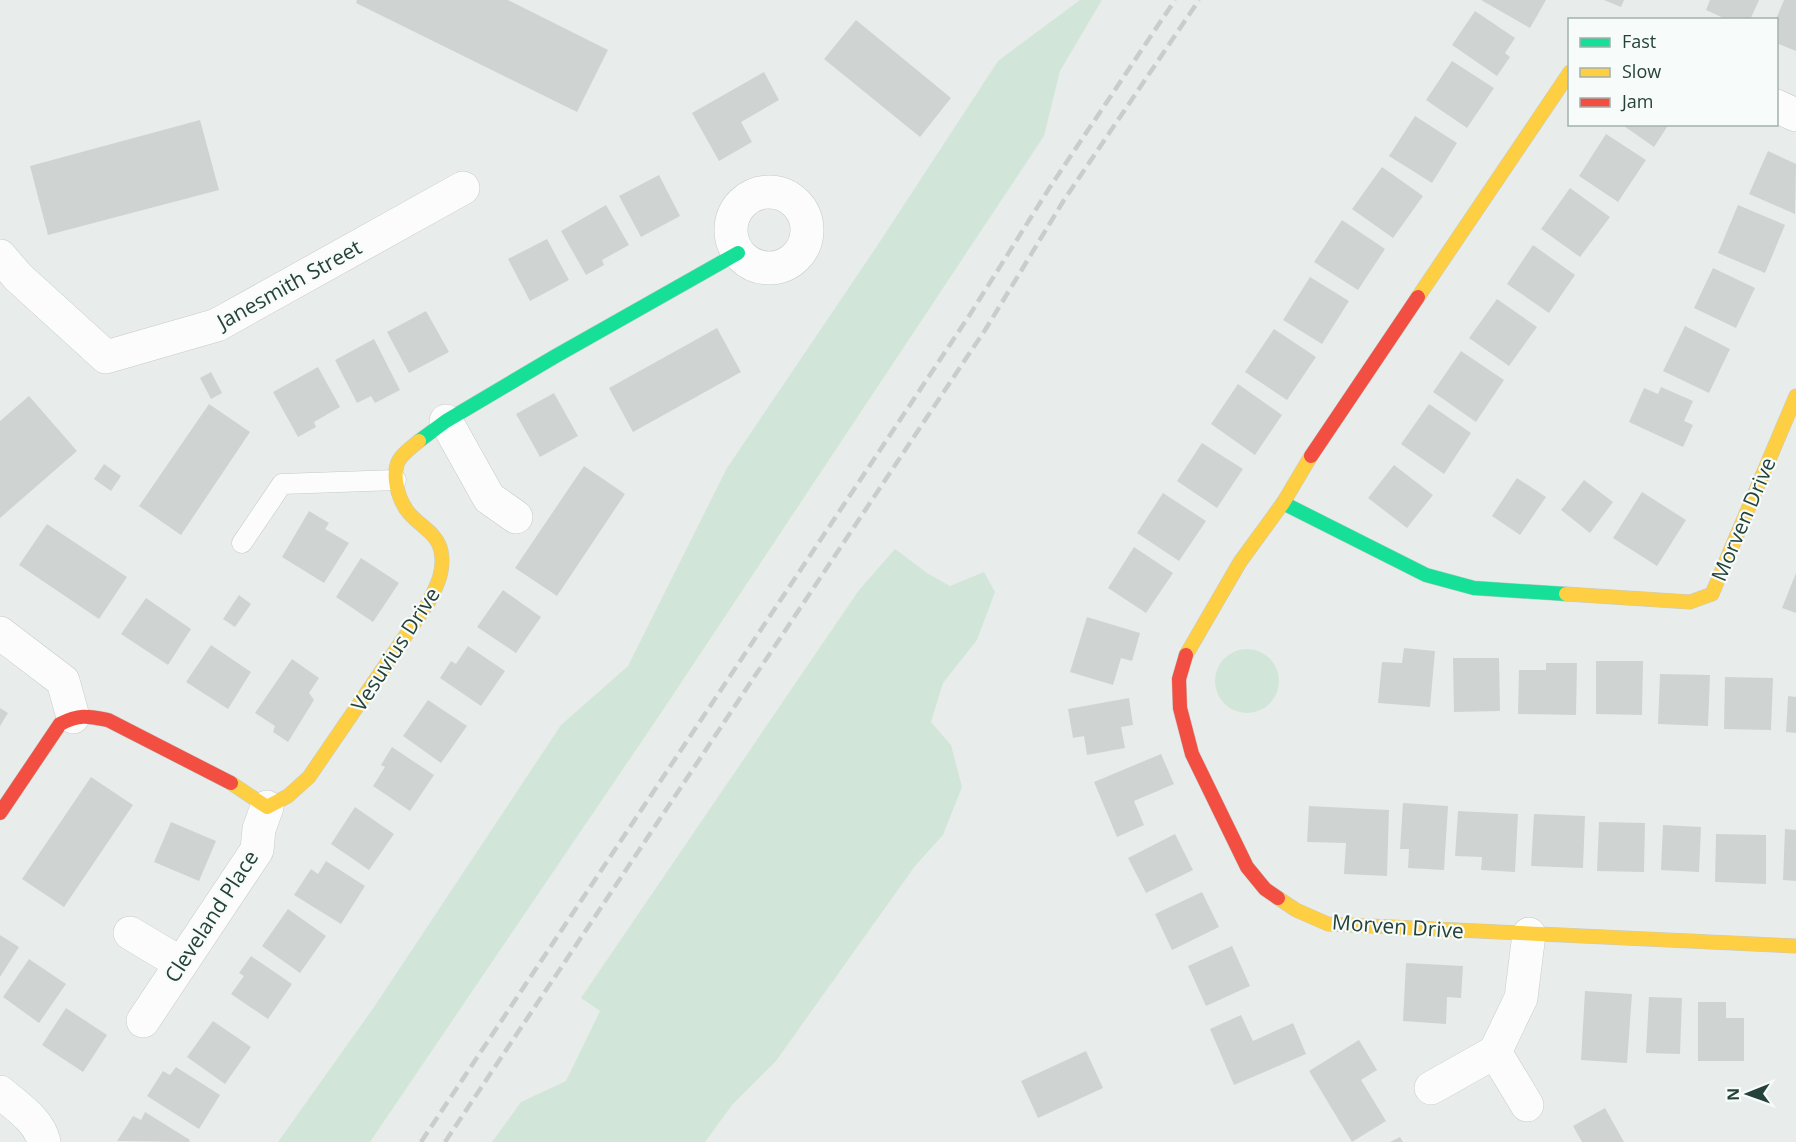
<svg xmlns="http://www.w3.org/2000/svg" width="1796" height="1142" viewBox="0 0 1796 1142" font-family="'Open Sans',sans-serif">
<style>
.green{fill:#d1e6d8}
.building{fill:#cfd4d2}
.lines{fill:none;stroke-linecap:round;stroke-linejoin:round}
.lane-casing{stroke:#c5cac8;stroke-width:21}
.street-casing{stroke:#c5cac8;stroke-width:34}
.fast-casing{stroke:#c3cbc8;stroke-width:15}
.slow-casing{stroke:#c3cbc8;stroke-width:15}
.jam-casing{stroke:#c3cbc8;stroke-width:15}
.lane{stroke:#fcfcfc;stroke-width:20}
.street{stroke:#fcfcfc;stroke-width:33}
.fast{stroke:#16e098;stroke-width:14}
.slow{stroke:#ffcf43;stroke-width:14}
.jam{stroke:#f24e42;stroke-width:14}
.rail{stroke:#c9cdcc;stroke-width:4.5;stroke-dasharray:12 6;stroke-linecap:butt}
.labels{text-anchor:middle;dominant-baseline:central;stroke-width:4.5;stroke-linejoin:round;paint-order:stroke}
.street-label{font-size:21px;fill:#24423a;stroke:#f7fbf9}
</style>
<rect width="100%" height="100%" fill="#e8edeb"/>
<!-- green -->
<path class="green" d="M1080,0H1102L1060,71L1044,136L663,710L370,1142H278L374,1007L561,725L628,666L727,468L877,246L998,61Z
M895,549L927,573L950,586L984,572L995,592L977,640L943,683L931,722L951,745L962,787L943,835L915,866L776,1061L732,1105L705,1142H492L521,1102L566,1081L600,1011L581,998L859,590Z
M1215 681a32 32 0 1 1 64 0a32 32 0 1 1-64 0Z"/>
<!-- building -->
<path class="building" d="M357,0H508L608,50L577,112L356,3Z
M1481,0H1546L1530,28Z
M1604,0H1624L1621,7Z
M1710,0H1759L1750,20H1728L1706,10Z
M1784,0H1796V51L1776,43V19Z
M1475,11L1515,38L1505,53L1510,57L1497,76L1452,45Z
M856,20L951,98L920,137L824,59Z
M1452,61L1494,88L1467,128L1426,100Z
M764,72L779,100L741,122L752,142L719,161L692,113Z
M1415,116L1457,143L1432,183L1389,156Z
M200,120L219,190L48,235L30,166Z
M1621,124H1669L1654,147Z
M1606,134L1646,160L1618,202L1579,176Z
M1768,151L1796,164L1795,214L1749,194Z
M1382,167L1423,196L1393,238L1352,209Z
M659,175L680,216L641,237L619,196Z
M1570,188L1610,217L1580,257L1541,229Z
M606,205L629,245L602,260L604,265L586,275L561,231Z
M1738,205L1785,225L1765,273L1718,253Z
M1342,220L1385,249L1358,290L1314,262Z
M547,239L569,280L530,301L508,259Z
M1533,245L1575,275L1549,313L1507,284Z
M1713,268L1755,288L1736,328L1694,308Z
M1310,277L1349,301L1322,344L1283,320Z
M1497,299L1537,327L1509,366L1469,338Z
M426,311L449,352L409,373L387,332Z
M1685,326L1730,349L1709,393L1663,371Z
M717,328L741,372L633,432L609,388Z
M1274,329L1316,357L1287,400L1245,372Z
M374,339L400,390L375,403L371,396L357,403L335,360Z
M1461,351L1504,380L1476,422L1433,392Z
M318,367L340,407L314,422L316,427L298,437L273,392Z
M211,372L222,393L211,399L200,378Z
M1238,384L1282,415L1255,455L1211,424Z
M1661,387L1693,401L1684,421L1693,425L1683,447L1629,422L1644,388L1658,394Z
M554,393L578,436L540,457L516,414Z
M29,396L77,451L0,518V421Z
M209,404L250,432L181,535L139,506Z
M1429,404L1471,433L1444,474L1401,444Z
M1202,443L1243,469L1217,508L1177,481Z
M104,464L121,476L111,491L94,479Z
M1394,465L1433,495L1407,528L1368,498Z
M584,466L625,494L557,596L515,568Z
M1517,478L1546,497L1520,535L1492,516Z
M1584,480L1613,502L1590,533L1561,510Z
M1642,492L1686,520L1657,566L1613,538Z
M1163,493L1206,521L1179,561L1137,533Z
M309,511L329,523L325,529L349,543L324,583L282,557Z
M47,524L127,577L99,619L19,565Z
M1134,547L1173,573L1146,613L1108,588Z
M361,558L399,583L373,622L336,597Z
M1796,573V613L1782,608Z
M503,590L541,617L516,653L477,627Z
M239,595L251,604L235,627L223,619Z
M146,598L191,629L168,665L121,634Z
M1087,617L1140,633L1132,661L1121,658L1113,685L1070,672Z
M211,645L251,672L228,709L186,682Z
M468,646L505,671L481,706L440,678L451,661L456,664Z
M1404,648L1435,651L1430,707L1378,703L1382,662L1402,663Z
M1453,658H1499L1500,711L1454,712Z
M292,659L319,678L309,693L314,700L288,742L273,732L275,726L255,713Z
M1596,661H1643L1642,715L1596,714Z
M1546,663H1577L1576,715L1518,714L1519,670H1546Z
M1660,674L1710,675L1708,726L1658,724Z
M1725,677L1773,678L1771,730L1724,729Z
M1788,696L1796,697V733L1786,732Z
M1129,698L1133,725L1121,727L1125,748L1087,755L1084,736L1073,738L1068,709Z
M428,700L467,726L441,763L403,736Z
M0,708L8,713L0,726Z
M392,747L434,775L410,811L373,786L385,767L381,765Z
M1161,754L1174,784L1134,801L1144,825L1117,837L1094,782Z
M91,777L133,805L64,907L22,879Z
M1403,803L1448,806L1444,870L1408,868L1409,849H1400Z
M1309,806L1389,810L1387,876L1344,874L1346,843L1307,842Z
M355,807L394,834L369,870L331,844Z
M1458,811L1518,814L1515,872L1481,870L1482,857L1455,856Z
M1534,814L1585,816L1583,868L1531,866Z
M171,822L216,841L199,881L154,862Z
M1599,822L1645,823L1644,872L1597,871Z
M1663,825L1701,827L1699,872L1661,870Z
M1785,829L1796,830V881L1783,880Z
M1175,834L1193,870L1146,893L1128,858Z
M1716,834L1766,835V884L1715,882Z
M326,861L365,886L341,924L294,895L311,869L318,874Z
M1202,892L1219,927L1172,950L1155,914Z
M288,909L326,936L300,973L262,946Z
M0,935L19,947L0,977Z
M1232,946L1250,986L1206,1006L1188,966Z
M251,956L292,984L268,1019L231,994L244,976L239,973Z
M29,959L66,984L39,1023L3,997Z
M1406,963L1463,966L1461,998L1447,997L1446,1024L1403,1021Z
M1585,991L1632,994L1627,1063L1581,1060Z
M1649,997L1682,998L1680,1054L1646,1053Z
M1698,1002H1726V1018H1744V1061H1698Z
M66,1008L107,1035L83,1072L42,1045Z
M1241,1015L1253,1041L1293,1023L1306,1054L1234,1085L1210,1029Z
M213,1021L251,1047L225,1084L187,1057Z
M1359,1040L1377,1070L1361,1080L1386,1121L1352,1142L1309,1071Z
M1086,1051L1103,1088L1038,1118L1021,1081Z
M176,1067L220,1095L199,1129L147,1096L163,1071L170,1075Z
M1605,1108L1624,1142H1582L1573,1126Z
M145,1112L190,1140L189,1142L117,1141L133,1116L141,1120Z
M1400,1137L1403,1142H1390Z"/>
<g class="lines">
<!-- lane casing -->
<g class="lane-casing">
<path id="lane" d="M242,543L282,484L396,480"/>
</g>
<!-- street casing -->
<g class="street-casing">
<path id="street" d="M1776,106L1796,115
M731 230a38 38 0 1 1 76 0a38 38 0 1 1-76 0Z
M0,256L18,277L106,357L217,325L463,188
M446,421L489,498L516,517
M0,633L63,681L73,717
M130,933L180,963
M143,1021L257,850L259,829L267,807
M1495,1052L1527,1105
M1431,1088L1495,1052L1521,998L1529,934
M0,1092C16,1106 39,1120 44,1142"/>
</g>
<!-- fast casing -->
<g class="fast-casing">
<path id="fast" d="M419,441L446,421L554,357L738,253
M1283,503L1426,575L1474,588L1566,594"/>
</g>
<!-- slow casing -->
<g class="slow-casing">
<path id="slow" d="M1418,297L1570,72
M1566,594L1690,602L1712,594L1796,396
M1186,655L1240,562L1283,503L1311,456
M231,783L267,807L288,796L309,777L428,603C437,586 445,571 441,551C437,531 415,524 406,509C398,497 393,478 397,465C399,456 412,447 419,441
M1278,898L1296,910L1328,924L1796,946"/>
</g>
<!-- jam casing -->
<g class="jam-casing">
<path id="jam" d="M1311,456L1418,297
M1186,655L1179,679L1180,708L1192,754L1247,867L1265,889L1278,898
M0,813L60,724C79,714 88,716 108,720L231,783"/>
</g>
<!-- lane -->
<use href="#lane" class="lane"/>
<!-- street -->
<use href="#street" class="street"/>
<!-- fast -->
<use href="#fast" class="fast"/>
<!-- slow -->
<use href="#slow" class="slow"/>
<!-- jam -->
<use href="#jam" class="jam"/>
<!-- rail -->
<path class="rail" d="M421,1142L969,316L1050,187L1175,0
M445,1142L987,327L1064,200L1199,0"/>
</g>
<g class="labels">
<!-- street labels -->
<g class="street-label">
<text transform="translate(289 284) rotate(-29)">Janesmith Street</text>
<text transform="translate(1743 519) rotate(-67)">Morven Drive</text>
<text transform="translate(395 649) rotate(-57)">Vesuvius Drive</text>
<text transform="translate(211 916) rotate(-57)">Cleveland Place</text>
<text transform="translate(1398 926) rotate(4)">Morven Drive</text>
</g>
</g>
<!-- legend -->
<rect x="1568" y="18" width="210" height="108" fill="#f7fbf9" stroke="#a3b1ad" stroke-width="1.5"/>
<rect x="1580" y="38" width="30" height="9" fill="#16e098" stroke="#a3b1ad" stroke-width="1.5"/>
<text x="1622" y="48" font-size="18" fill="#24423a">Fast</text>
<rect x="1580" y="68" width="30" height="9" fill="#ffcf43" stroke="#a3b1ad" stroke-width="1.5"/>
<text x="1622" y="78" font-size="18" fill="#24423a">Slow</text>
<rect x="1580" y="98" width="30" height="9" fill="#f24e42" stroke="#a3b1ad" stroke-width="1.5"/>
<text x="1622" y="108" font-size="18" fill="#24423a">Jam</text>
<!-- north arrow -->
<g transform="translate(1748 1094) rotate(269)" stroke="#f7fbf9" stroke-width="4.5" paint-order="stroke">
<path d="M0-4.5L10 22L0 15L-10 22Z" fill="#24423a"/>
<text y="-9" font-size="16" font-weight="bold" text-anchor="middle" fill="#24423a">N</text>
</g>
</svg>
